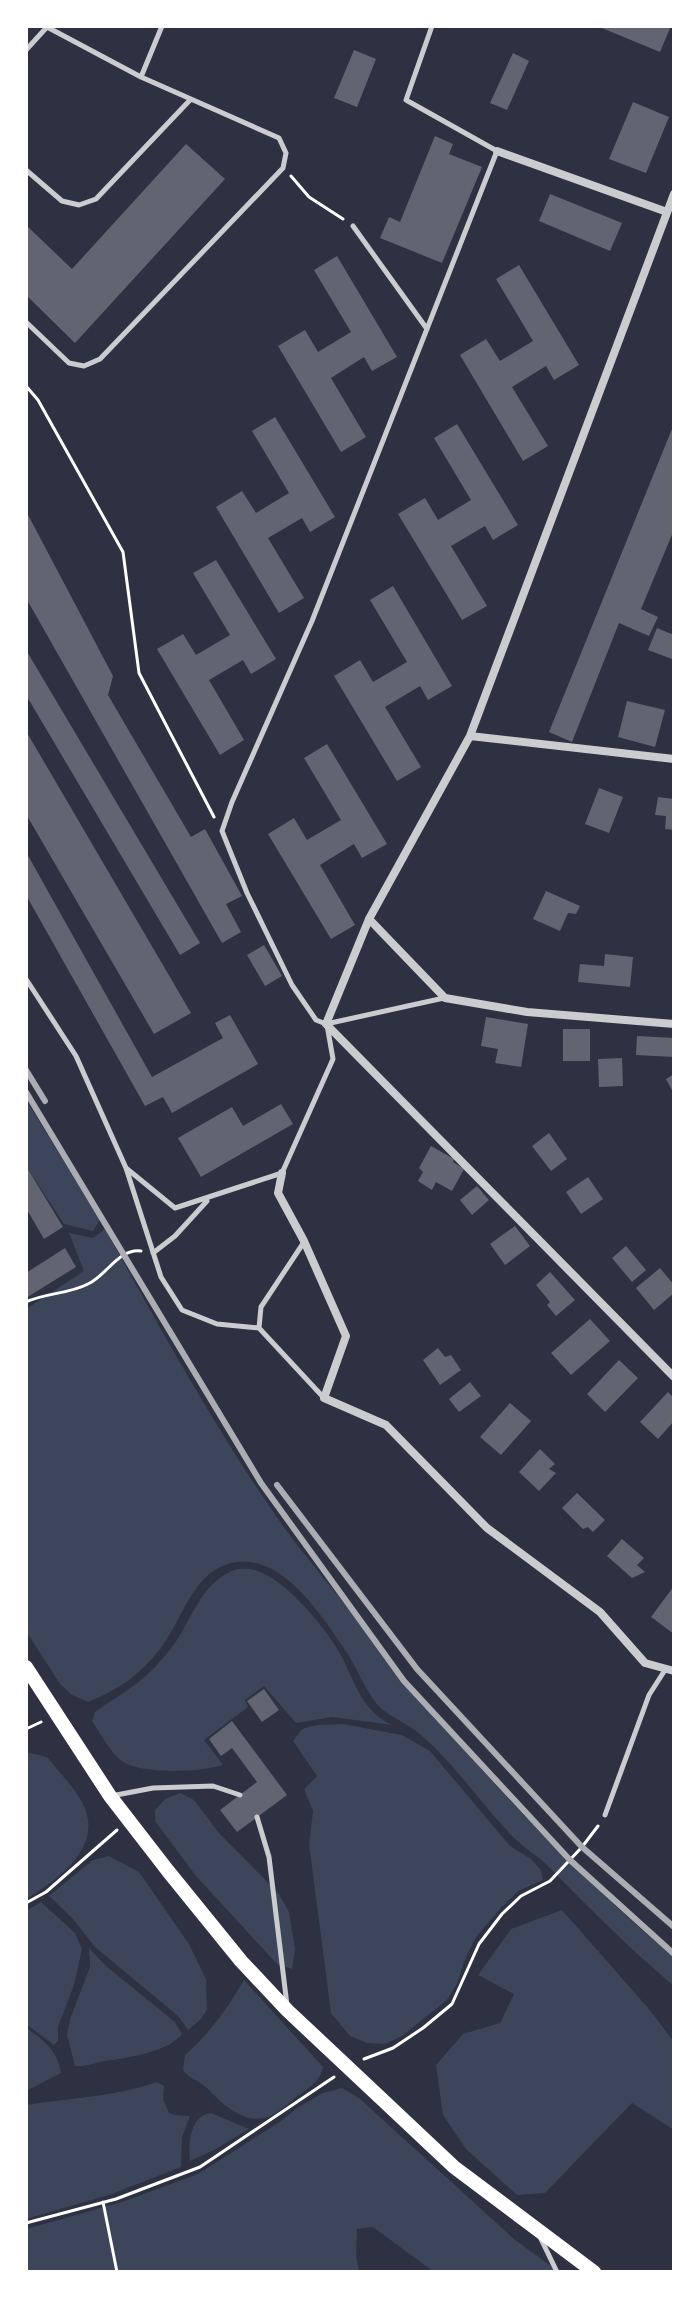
<svg xmlns="http://www.w3.org/2000/svg" width="700" height="2298" viewBox="0 0 700 2298" font-family="'Times New Roman',serif">
<style>
.green{fill:#3c4559}
.building{fill:#626471}
.lines{fill:none;stroke-linecap:round;stroke-linejoin:round}
.path{stroke:#fff;stroke-width:3}
.service{stroke:#caccd0;stroke-width:5}
.minor{stroke:#caccd0;stroke-width:8}
.secondary{stroke:#fff;stroke-width:14}
.rail{stroke:#abadb3;stroke-width:6}
</style>
<rect width="100%" height="100%" fill="#2d3142"/>
<!-- green -->
<path class="green" d="M26,1100L100,1220L93,1231L64,1224L26,1166Z
M105,1229C158,1324 210,1420 272,1510C294,1543 321,1574 345,1605C444,1733 551,1853 674,1958V1986C630,1949 591,1910 551,1869C540,1857 525,1849 514,1838C487,1810 465,1779 438,1751C428,1741 418,1731 405,1724C395,1717 384,1713 376,1703C365,1689 358,1671 349,1656C341,1644 333,1632 325,1621C305,1594 275,1558 238,1562C193,1567 184,1619 160,1649C141,1674 117,1691 88,1702L72,1695L60,1684L26,1631V1309L84,1271L69,1233L93,1238Z
M237,1569C242,1569 250,1568 255,1570C286,1579 328,1630 342,1657C355,1683 364,1714 393,1725L332,1717L296,1723L264,1686L245,1700L248,1707L204,1740L223,1765C202,1772 135,1776 118,1758C108,1748 100,1733 92,1721L95,1712C116,1697 137,1686 155,1667C161,1660 169,1651 175,1643C194,1615 202,1581 237,1569Z
M343,1724L402,1735L430,1751L510,1846L531,1859L541,1870L543,1880L518,1891L502,1907L476,1937L464,1962L457,1984L447,2000L402,2036L385,2044L367,2043L350,2036L331,2013L309,1844L313,1811L304,1789L317,1776L293,1741L302,1729L317,1725Z
M30,1753L47,1757C58,1771 73,1786 82,1802C106,1845 58,1880 26,1899V1754Z
M180,1793L194,1800L219,1833L279,1894L289,1912L295,1949L292,1969L277,1964L196,1876L155,1821V1810L165,1799Z
M109,1856L139,1872L189,1944L206,1979L207,2010L200,2020L188,2030L178,2016L95,1947L73,1919L49,1896L93,1860Z
M41,1902L75,1933L82,1949L74,1985L58,2027V2041L54,2045L26,2024V1911Z
M562,1910L649,2009L674,2042V2130L632,2103L545,2193L517,2195L466,2149L443,2115L436,2065L463,2034L500,2023L514,1994L478,1975L511,1929Z
M89,1948L106,1966L175,2022L182,2034C168,2052 127,2058 105,2061C95,2063 86,2067 75,2066L67,2035L70,2019L90,1967Z
M244,1980L323,2067C321,2080 309,2088 299,2095C291,2101 283,2109 274,2114C249,2129 224,2106 208,2089C200,2081 189,2079 183,2070L185,2055C210,2033 227,2009 244,1980Z
M26,2028C44,2040 58,2051 61,2073L26,2091Z
M157,2082L164,2086L163,2099L169,2113L175,2115L190,2116L182,2137L181,2167L112,2194L26,2219V2105C70,2098 114,2097 157,2082Z
M342,2088L359,2098L514,2239L559,2272H434L373,2227L357,2229L356,2256L359,2272H26V2229L122,2202L198,2174L281,2121L297,2108L323,2093Z
M211,2113L249,2129L214,2150L190,2161C188,2144 190,2115 211,2113Z"/>
<!-- building -->
<path class="building" d="M597,26H671L660,52Z
M354,50L376,59L357,107L334,98Z
M513,53L529,61L507,110L490,103Z
M633,102L669,117L646,173L609,159Z
M435,136L453,144L449,154L482,167L442,263L380,238L389,217L400,222Z
M186,144L225,179L75,343L26,295V225L72,269Z
M550,194L622,223L610,251L539,221Z
M337,256L397,357L372,371L364,357L331,378L366,437L341,452L278,346L305,330L318,352L351,332L314,270Z
M519,265L579,365L554,380L546,366L512,387L548,446L523,461L460,355L486,339L500,361L533,341L496,279Z
M275,417L335,517L310,532L302,518L268,538L304,598L279,613L216,507L242,491L256,513L289,493L252,431Z
M457,424L518,525L493,540L485,526L451,546L487,606L462,620L398,514L425,498L438,520L471,500L434,438Z
M674,424V530L641,609L658,617L649,636L619,623L572,742L549,732Z
M26,511L113,676L108,695L191,837L205,829L242,896L226,904L241,932L222,943L26,598Z
M216,560L276,659L251,674L243,660L209,680L244,740L220,755L157,649L183,634L196,655L230,635L193,573Z
M393,586L452,686L428,700L420,686L385,707L421,767L397,781L334,676L360,660L373,682L407,662L370,600Z
M657,628L674,635L672,659L648,650Z
M26,650L200,943L180,955L26,695Z
M627,701L665,710L655,747L618,737Z
M26,731L191,1013L154,1034L26,814Z
M327,744L387,844L362,858L354,844L320,865L355,925L331,939L268,834L294,818L307,840L341,820L304,758Z
M599,788L623,797L609,833L585,824Z
M658,797L674,799V830L665,829L666,816L655,815Z
M26,852L152,1077L223,1038L215,1023L230,1015L258,1064L172,1113L163,1097L145,1106L26,895Z
M546,891L580,906L576,914L568,913L560,931L533,919Z
M264,945L282,976L265,986L247,955Z
M605,954L633,957L630,987L578,982L580,964L604,966Z
M486,1017L528,1024L521,1067L495,1063L498,1049L481,1046Z
M563,1029H590V1061H563Z
M637,1036L674,1038V1057L636,1055Z
M622,1058L623,1086L599,1087L598,1059Z
M674,1074V1094L666,1079Z
M281,1104L293,1124L201,1177L178,1138L232,1107L243,1126Z
M549,1133L567,1159L551,1171L532,1146Z
M431,1146L454,1159L453,1162L464,1169L452,1191L436,1182L432,1190L418,1181L423,1172L419,1168Z
M26,1166L63,1227L44,1239L26,1208Z
M588,1177L603,1199L581,1214L566,1192Z
M477,1186L489,1200L472,1215L460,1200Z
M515,1226L530,1246L505,1265L490,1244Z
M626,1246L646,1270L632,1282L612,1258Z
M65,1248L76,1267L26,1298V1273Z
M660,1268L674,1285V1293L654,1310L636,1288Z
M550,1272L575,1300L556,1316L547,1305L550,1302L536,1285Z
M590,1319L610,1341L571,1375L551,1353Z
M438,1348L445,1357L451,1355L461,1370L440,1385L423,1360Z
M619,1360L638,1378L605,1412L587,1394Z
M470,1382L481,1396L459,1412L449,1399Z
M668,1392L674,1398V1421L658,1439L640,1422Z
M510,1403L531,1421L501,1455L480,1437Z
M540,1449L555,1464L549,1469L556,1473L539,1491L519,1472Z
M577,1493L605,1520L593,1532L588,1527L583,1529L562,1508Z
M622,1539L644,1558L637,1565L645,1572L632,1578L607,1556Z
M674,1586V1634L651,1617Z
M264,1689L279,1710L262,1722L247,1701Z
M232,1721L287,1795L237,1832L220,1810L257,1782L232,1748L221,1756L209,1739Z"/>
<g class="lines">
<!-- path -->
<path class="path" d="M291,176L309,197L343,219
M26,386L38,400L123,552L139,673L214,817
M26,1302C45,1293 69,1294 88,1284C106,1276 119,1248 141,1251
M26,1729L41,1722
M26,1903L46,1892L117,1830
M364,2059L393,2048L423,2028L452,2004L479,1944L502,1914L521,1896L550,1881L582,1847L598,1826
M103,2202L117,2272
M26,2223L116,2199L200,2167L334,2077"/>
<!-- service -->
<path class="service" d="M432,26L406,100L497,151L312,621L232,802L222,831L247,893L292,985L316,1020L326,1024L444,998
M26,50L47,27
M141,77L162,26
M26,170L62,201L79,205L96,199L190,100
M353,226L427,329
M26,322L69,363L84,366L100,359L283,168L286,153L279,138L141,77L47,27
M26,979L76,1056L126,1168L161,1277L182,1310L217,1324L259,1328L324,1398
M126,1168L175,1208L282,1173L333,1059L327,1025
M153,1253L175,1236L207,1201
M259,1328L261,1307L304,1242
M111,1796L153,1788L213,1786L240,1795
M605,1815L649,1695L665,1670
M257,1817L269,1857L287,2005
M541,2239L557,2272"/>
<!-- minor -->
<path class="minor" d="M497,151L667,212
M674,194L470,736L369,919L326,1024L674,1377
M470,736L674,759
M369,919L445,998L527,1012L674,1024
M282,1173L278,1193L304,1241L346,1336L324,1398L386,1425L487,1528L600,1612L645,1663L674,1671"/>
<!-- secondary -->
<path class="secondary" d="M26,1667L110,1796L168,1871L241,1961L287,2010L454,2167L594,2272"/>
<!-- rail -->
<path class="rail" d="M26,1070L45,1101
M26,1092L261,1483L404,1681L570,1860L674,1954
M277,1485L417,1669L582,1847L674,1927"/>
</g>
<!-- border -->
<rect width="700" height="2298" fill="none" stroke="#ffffff" stroke-width="56"/>
</svg>
